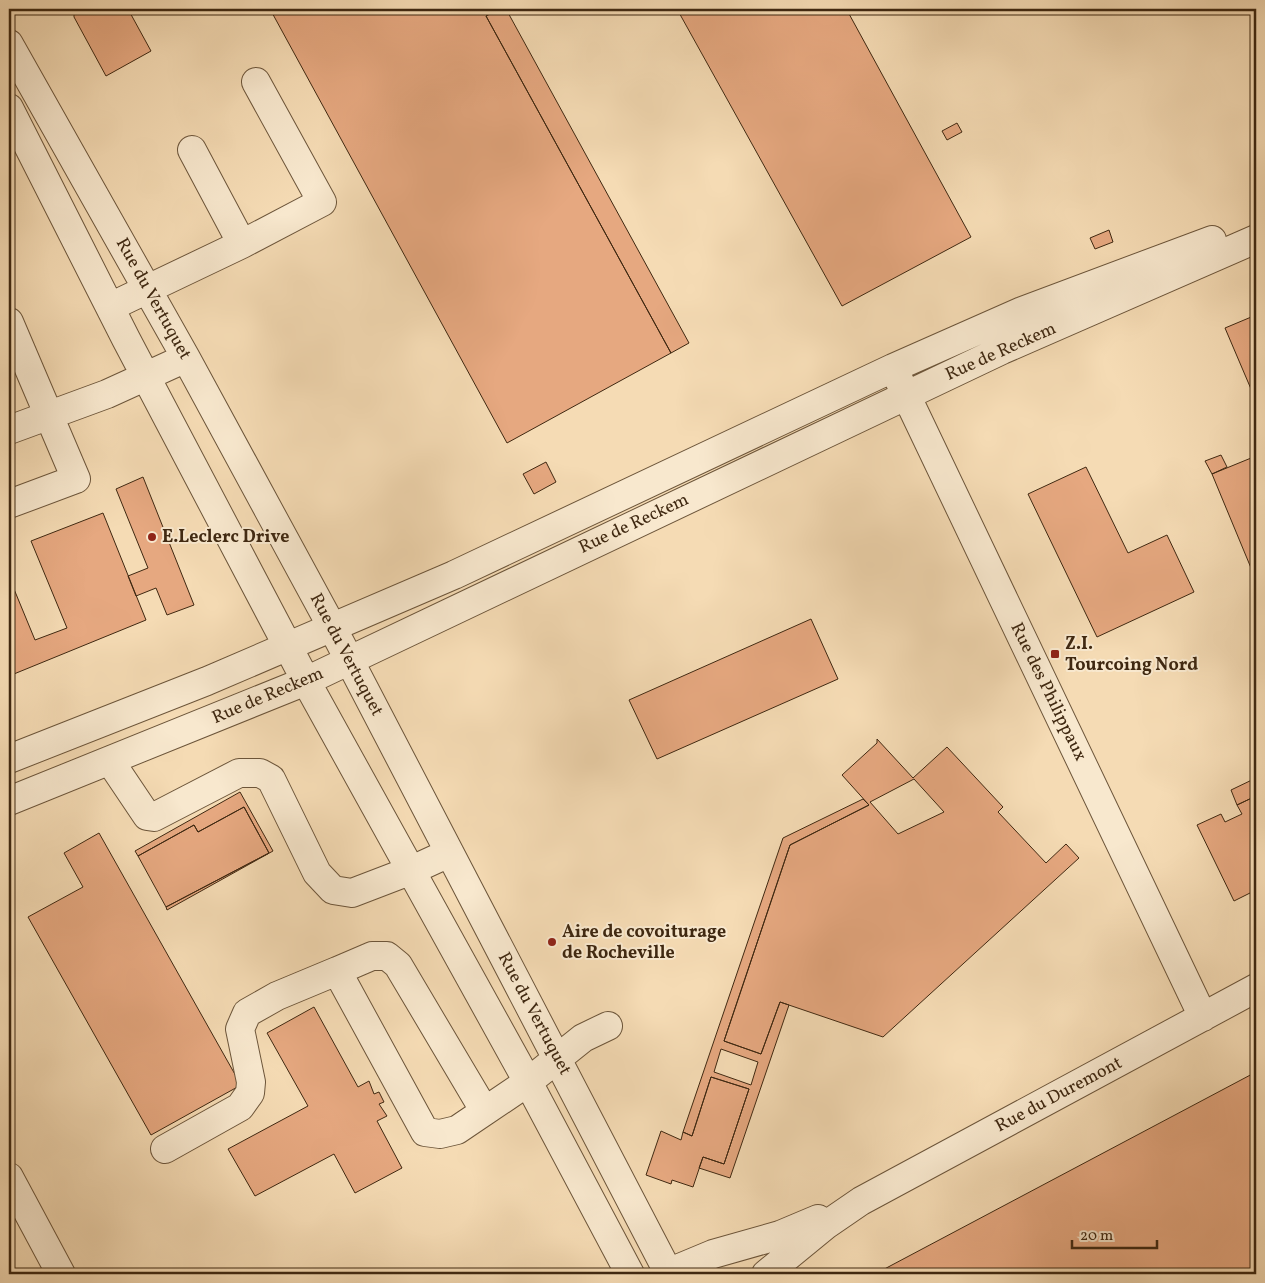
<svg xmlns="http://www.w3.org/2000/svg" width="1265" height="1283" viewBox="0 0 1265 1283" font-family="Vollkorn,serif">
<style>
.building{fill:#e6a880;stroke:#3f2811;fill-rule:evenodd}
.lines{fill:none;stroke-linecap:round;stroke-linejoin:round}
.minor-casing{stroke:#6c553a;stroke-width:30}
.minor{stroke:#f8e8ce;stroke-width:28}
.poi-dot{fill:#8f2418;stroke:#f8e8ce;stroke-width:2}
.labels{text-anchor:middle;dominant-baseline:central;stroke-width:4;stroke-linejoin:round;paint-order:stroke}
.street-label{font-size:18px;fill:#3f2811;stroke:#f8e8ce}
.poi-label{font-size:18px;font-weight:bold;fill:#3f2811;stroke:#f8e8ce;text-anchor:start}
</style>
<rect width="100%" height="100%" fill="#f5dbb4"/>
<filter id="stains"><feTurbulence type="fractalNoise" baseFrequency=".004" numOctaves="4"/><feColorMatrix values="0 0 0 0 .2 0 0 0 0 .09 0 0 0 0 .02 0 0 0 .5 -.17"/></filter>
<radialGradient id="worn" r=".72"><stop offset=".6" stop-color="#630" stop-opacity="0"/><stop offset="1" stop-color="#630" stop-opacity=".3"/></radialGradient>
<!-- building -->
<path class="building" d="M74,9H128L151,51L106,76L74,17Z
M270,9H499L486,16L671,353L507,443Z
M499,9H506L689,343L671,353L486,16Z
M677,9H853L848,12L971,237L842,306Z
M957,123L962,132L947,140L942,131Z
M1109,230L1113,242L1095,249L1090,238Z
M1256,315V387L1251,389L1225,328Z
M1221,455L1227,467L1212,474L1205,461Z
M1256,456V580L1212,474Z
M546,462L556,482L534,494L523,474Z
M1086,467L1128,553L1167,535L1194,592L1097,637L1028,494Z
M143,477L194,605L167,615L156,588L136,596L128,576L148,568L116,489Z
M103,513L146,620L9,676V577L35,640L67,628L31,541Z
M811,619L838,679L657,759L629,700Z
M877,739L913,778L947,747L1003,807L998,812L1046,863L1066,844L1079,858L883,1037L780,1002L761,1054L724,1041L790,845L869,805L842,775L877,743ZM914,779L944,812L898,834L870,802Z
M1256,778V796L1237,805L1231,790Z
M240,792L273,851L167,910L166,907L269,853L244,807L198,832L194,825L138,856L135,851Z
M1256,796V880L1253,881L1256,890L1234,901L1197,825L1221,814L1225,822L1242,814L1237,805Z
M863,799L869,805L790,845L724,1041L761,1054L780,1002L789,1005L730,1178L699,1168L703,1157L724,1164L749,1089L711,1077L692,1136L683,1132L783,838ZM721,1049L758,1062L751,1085L714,1072Z
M244,807L269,853L166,907L138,856L194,825L198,832Z
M99,833L241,1085L151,1135L28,917L83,887L64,853Z
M314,1007L358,1087L369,1081L374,1094L379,1092L384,1102L379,1104L387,1116L377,1121L402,1168L355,1193L334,1154L255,1196L228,1149L308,1106L267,1033Z
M1256,1072V1274H875Z
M711,1077L749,1089L724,1164L703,1157L693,1187L672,1180L671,1184L646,1175L661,1131L681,1140L683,1132L692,1136Z"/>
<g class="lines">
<!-- minor casing -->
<g class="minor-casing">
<path id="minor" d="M9,44L186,358L332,627L669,1274
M9,108L126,339L306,681L528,1082L630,1274
M242,244L322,202L256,82
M110,307L242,244L192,150
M9,322L76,479L9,504
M898,378L1203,1017
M9,430L107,394L186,358
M9,759L207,681L454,575L893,368L1022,311L1212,240
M110,761L147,816L154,817L239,773H260L271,779L317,873L333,890L352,893L412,870L449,853
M9,801L306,681L1002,350L1256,239
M337,971L372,956H387L398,965L484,1110
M165,1149L240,1107L250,1093L251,1082L240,1029L247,1013L277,996L337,971L425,1132L440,1134L457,1130L528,1082L583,1038L608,1026
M9,1177L61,1274
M665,1274L713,1254L780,1235L818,1219
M766,1274L826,1225L861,1201L1256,988"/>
</g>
<!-- minor -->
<use href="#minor" class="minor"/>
</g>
<!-- markers -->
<g class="poi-dot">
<circle cx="152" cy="537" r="5"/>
<rect x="1050" y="649" width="10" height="10" rx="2.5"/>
<circle cx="552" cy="942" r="5"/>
</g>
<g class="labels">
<!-- street labels -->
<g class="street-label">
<text transform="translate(153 299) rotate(61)">Rue du Vertuquet</text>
<text transform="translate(1001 352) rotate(-24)">Rue de Reckem</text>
<text transform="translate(634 524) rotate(-25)">Rue de Reckem</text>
<text transform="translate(346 655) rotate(62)">Rue du Vertuquet</text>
<text transform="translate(1048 692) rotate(64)">Rue des Philippaux</text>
<text transform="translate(268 696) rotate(-23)">Rue de Reckem</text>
<text transform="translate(534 1014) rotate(62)">Rue du Vertuquet</text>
<text transform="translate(1059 1095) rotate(-28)">Rue du Duremont</text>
</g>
<!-- poi labels -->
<g class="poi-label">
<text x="162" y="537">E.Leclerc Drive</text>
<text x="1065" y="644">Z.I.<tspan x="1065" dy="21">Tourcoing Nord</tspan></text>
<text x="562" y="932">Aire de covoiturage<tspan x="562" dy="21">de Rocheville</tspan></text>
</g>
</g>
<!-- margin -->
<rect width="1265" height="1283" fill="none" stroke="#f5dbb4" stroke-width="30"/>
<rect x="10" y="10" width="1245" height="1263" fill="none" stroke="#3f2811" stroke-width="2.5"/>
<rect x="15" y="15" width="1235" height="1253" fill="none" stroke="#3f2811"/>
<!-- scale -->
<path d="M1072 1240v8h85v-8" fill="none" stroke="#3f2811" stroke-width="2.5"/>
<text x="1080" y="1240" font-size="15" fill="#3f2811" stroke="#f8e8ce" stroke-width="4" paint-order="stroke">20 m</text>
<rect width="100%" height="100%" filter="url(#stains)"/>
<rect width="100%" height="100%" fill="url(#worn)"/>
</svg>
